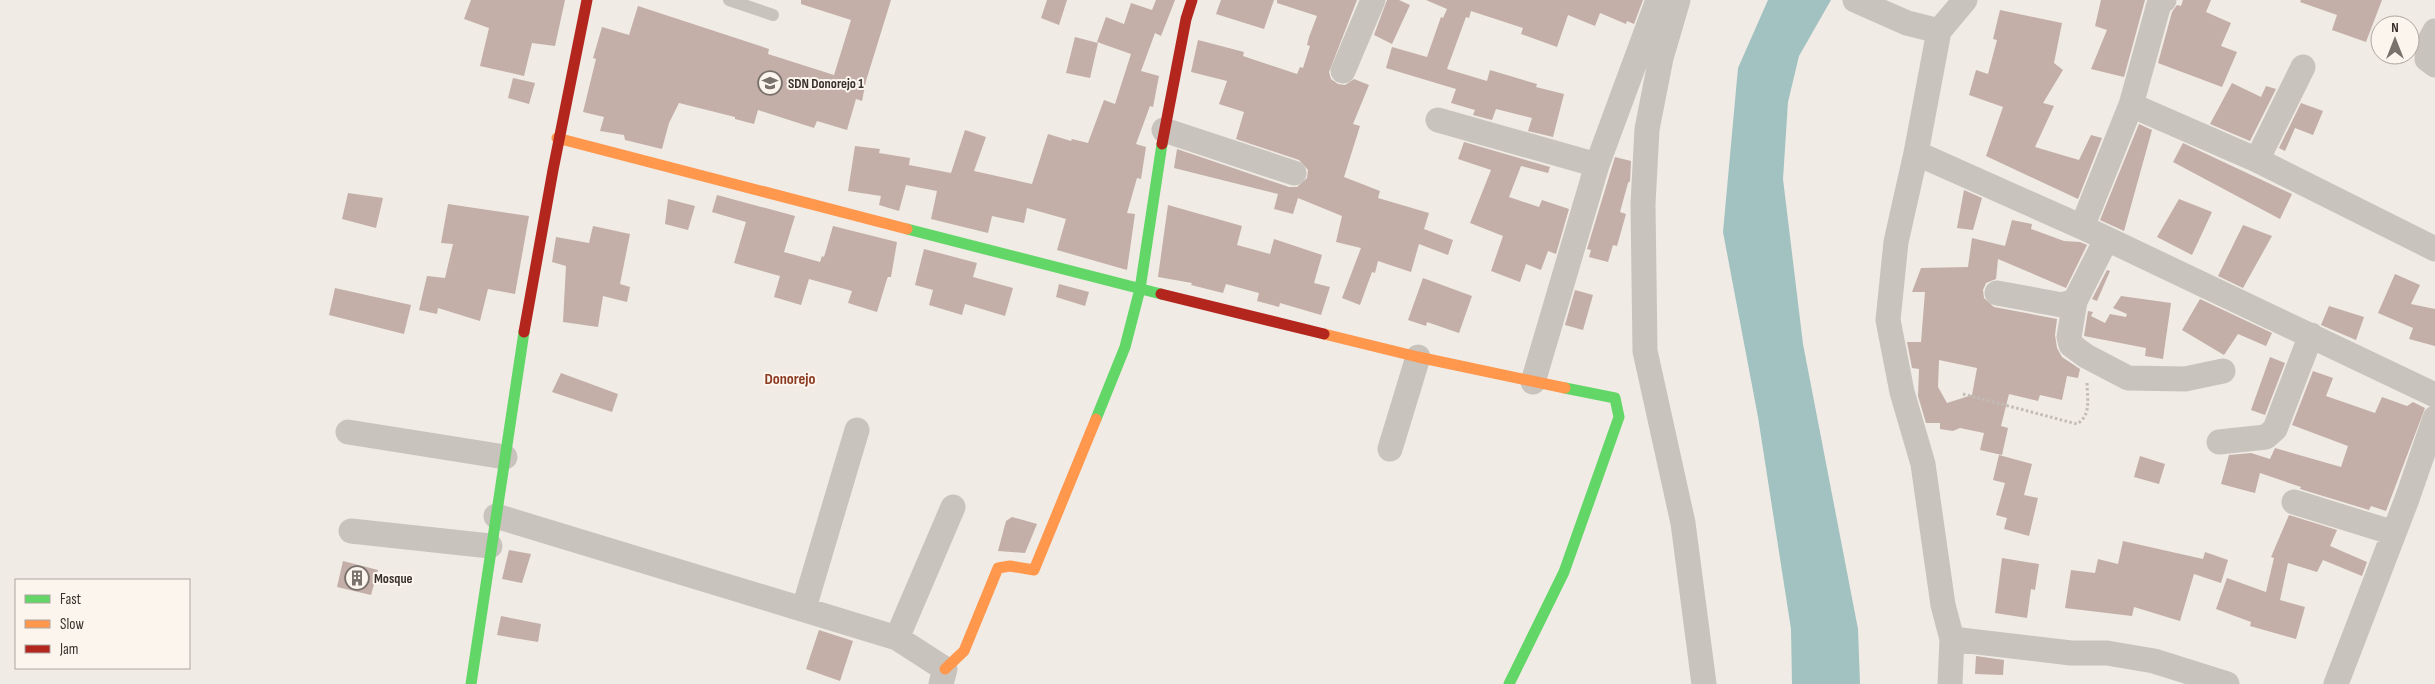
<svg xmlns="http://www.w3.org/2000/svg" width="2435" height="684" viewBox="0 0 2435 684" font-family="'Sofia Sans Condensed',sans-serif">
<style>
.water{fill:#a1c2c1}
.building{fill:#c3afa7;fill-rule:evenodd}
.lines{fill:none;stroke-linecap:round;stroke-linejoin:round}
.path{stroke:#c2bbb6;stroke-width:3;stroke-dasharray:2.5 2.5;stroke-linecap:butt}
.lane{stroke:#c9c3be;stroke-width:12}
.street{stroke:#c9c3be;stroke-width:25}
.fast{stroke:#63d668;stroke-width:11}
.slow{stroke:#ff974d;stroke-width:11}
.jam{stroke:#b3261e;stroke-width:11}
.labels{text-anchor:middle;dominant-baseline:central;stroke-width:4;stroke-linejoin:round;paint-order:stroke}
.poi-label{font-size:14px;font-weight:bold;fill:#3b302b;stroke:#fbf5ee;text-anchor:start}
.quarter-label{font-size:16px;font-weight:bold;fill:#8c3b22;stroke:#fbf5ee}
</style>
<rect width="100%" height="100%" fill="#f0ebe5"/>
<!-- water -->
<path class="water" d="M1768,0H1831L1799,56L1788,102L1783,179L1803,344L1858,629L1860,684H1792L1791,629L1758,417L1723,232L1738,68Z"/>
<!-- building -->
<path class="building" d="M471,0H565L555,46L532,43L524,76L480,66L489,28L464,19Z
M801,0H891L866,81L862,101L856,99L847,130L817,121L814,128L758,110L754,124L735,119V117L679,103L669,123L662,149L625,140L624,135L600,131L604,117L583,112L596,59L593,58L602,27L629,35L638,6L769,49L768,54L834,75L851,20L801,4Z
M1047,0H1067L1059,25L1041,18Z
M1156,0H1175L1161,36L1155,33L1141,71L1159,76L1153,107L1150,106L1136,144L1146,147L1141,179L1137,178L1127,213L1135,214L1127,270L1057,250L1066,219L1027,208L1024,223L992,216L988,233L931,219L937,191L906,185L899,211L879,205L881,196L848,191L855,146L880,149L879,153L910,158L909,165L951,173L965,130L986,137L974,171L1032,184L1048,134L1071,141L1072,139L1088,143L1104,100L1115,104L1131,54L1097,42L1106,17L1124,24L1131,3L1152,10Z
M1221,0H1274L1264,29L1216,14Z
M1277,0H1357L1329,72L1331,79L1338,84L1345,85L1354,79L1369,85L1353,124L1360,126L1344,177L1380,191L1378,198L1429,213L1424,229L1453,240L1448,255L1419,244L1411,272L1378,261L1375,273L1372,272L1360,305L1342,298L1361,248L1336,242L1342,216L1298,198L1293,214L1274,209L1278,194L1174,168L1177,149L1289,187H1297L1307,178L1308,170L1299,160L1236,139L1244,112L1219,104L1227,81L1191,72L1198,40L1244,52L1243,56L1297,74L1300,67L1303,68L1310,46L1307,45L1309,37L1317,16L1277,3Z
M1387,0H1399L1410,5L1392,44L1374,35Z
M1426,0H1643L1634,24L1627,21L1626,24L1600,13L1595,26L1568,15L1557,47L1521,34L1523,28L1471,11L1469,18L1466,17L1447,69L1487,81L1490,70L1537,84L1536,87L1564,94L1553,137L1528,131L1532,118L1496,109L1492,120L1473,115L1475,110L1451,103L1456,89L1386,68L1392,47L1427,57L1441,17L1443,18L1447,9Z
M2101,0H2145L2124,77L2091,69L2107,30L2095,26Z
M2183,0H2211L2206,12L2231,23L2221,46L2237,52L2222,87L2158,63L2172,12L2177,5L2181,6Z
M2301,0H2382L2366,42L2332,30L2337,15L2300,2Z
M2000,10L2062,23L2054,63L2063,70L2043,103L2054,106L2035,147L2079,160L2091,135L2102,138L2078,199L1986,156L2003,107L1969,95L1976,70L1988,74L1997,40L1993,39Z
M1075,37L1098,43L1090,78L1066,73Z
M513,78L535,83L529,104L508,98Z
M2232,83L2261,97L2266,86L2276,89L2250,141L2210,124Z
M2301,103L2323,111L2313,135L2295,128L2285,151L2279,148Z
M2139,124L2152,130L2124,231L2100,220Z
M1464,142L1550,167L1548,173L1521,166L1509,197L1539,207L1542,200L1569,209L1556,254L1548,251L1541,270L1526,264L1520,282L1491,271L1503,236L1470,223L1491,170L1458,159Z
M2183,143L2292,194L2280,219L2173,162Z
M1615,157L1631,161L1630,181L1628,183L1620,212L1626,214L1617,246L1613,245L1608,262L1589,257L1591,250L1587,249Z
M1964,190L1982,198L1973,230L1957,228Z
M348,193L383,198L376,228L342,219Z
M717,195L795,216L784,252L820,262L822,256L824,257L833,226L897,242L891,277H888L887,279L877,312L848,303L852,291L809,279L801,305L774,297L780,276L734,263L746,222L712,212Z
M668,199L695,206L688,230L665,224Z
M2179,199L2212,212L2192,255L2157,237Z
M448,204L529,216L515,294L488,289L480,321L438,308L437,314L419,310L427,276L445,278L453,244L441,243Z
M1168,205L1242,226L1237,245L1270,254L1274,239L1322,255L1314,283L1330,287L1321,315L1280,303L1279,307L1257,301L1259,293L1226,284L1223,293L1191,285L1192,283L1158,277Z
M2012,220L2032,224L2031,229L2064,241L2080,242L2087,245L2066,288L1998,259L1996,279L1986,283L1983,290L1984,298L1994,307L2057,319L2055,335L2057,348L2062,357L2080,369L2078,378L2067,376L2062,400L2040,395L2038,401L2009,394L2001,426L2008,428L2002,455L1980,450L1984,433L1960,428L1953,431L1940,429V423H1926L1918,396L1919,369L1912,368L1907,342H1921L1925,292H1912L1921,268L1968,267L1972,238L2005,246ZM1939,360L1977,368L1972,395L1947,403L1938,387Z
M2243,225L2272,236L2243,288L2218,276Z
M593,226L630,234L620,284L630,287L627,302L603,296L598,327L563,322L566,266L552,262L556,237L589,243Z
M924,249L977,263L973,277L1013,288L1005,316L965,304L962,315L929,305L933,290L915,285Z
M2107,270L2110,271L2097,301L2092,299Z
M2395,274L2420,285L2411,304L2435,309V346L2409,339L2413,328L2378,313Z
M1423,278L1472,296L1459,333L1427,322L1426,326L1408,320Z
M1059,284L1089,292L1085,306L1056,297Z
M335,288L411,305L404,334L329,315Z
M1575,290L1593,295L1583,330L1565,325Z
M2121,296L2171,303L2163,359L2145,356L2146,348L2084,336L2088,311L2093,312L2091,316L2105,323L2110,314L2126,317L2127,314L2113,308Z
M2200,299L2272,333L2266,346L2238,334L2224,355L2182,330Z
M2329,306L2364,317L2356,340L2321,325Z
M2270,357L2285,363L2265,415L2251,410Z
M2313,371L2333,378L2326,396L2375,413L2382,397L2407,406L2413,402L2425,408L2386,511L2371,506L2369,510L2300,489L2301,487L2260,473L2255,493L2221,484L2229,455L2251,453L2270,459L2275,448L2341,467L2348,446L2292,425Z
M561,373L618,394L612,412L552,392Z
M1999,455L2032,464L2024,495L2038,498L2029,536L2004,529L2007,518L1996,515L2005,483L1993,480Z
M2140,456L2165,464L2159,484L2134,477Z
M2289,515L2337,530L2330,546L2367,562L2362,576L2323,560L2317,572L2288,563L2280,600L2305,607L2296,639L2250,626L2251,622L2216,609L2227,578L2266,592L2274,558L2271,557Z
M1012,517L1037,524L1025,553L998,551L1006,521Z
M2123,541L2203,559L2205,552L2228,560L2221,583L2194,574L2180,621L2134,607L2132,616L2065,608L2071,570L2095,573L2098,559L2118,564Z
M509,550L531,554L522,583L502,579Z
M2002,558L2039,564L2035,590L2031,589L2027,618L1995,613Z
M343,561L378,570L371,595L337,587Z
M501,616L541,624L538,642L497,635Z
M819,630L853,641L840,681L806,669Z
M1976,656L2004,660L2003,675L1975,674Z"/>
<g class="lines">
<!-- path -->
<path class="path" d="M1963,394L2077,424C2092,415 2087,397 2087,382"/>
<!-- lane -->
<path class="lane" d="M729,0L773,15"/>
<!-- street -->
<path class="street" d="M1678,0L1661,58L1647,129L1643,204L1645,351L1683,523L1704,684
M1855,0L1907,23L1939,31
M2435,31C2429,41 2427,47 2427,59L2435,65
M1343,71L1373,0
M2131,105L2257,160L2435,249
M1438,120L1597,165
M1164,130L1294,173
M1916,153L2082,227L2435,395
M2257,160L2303,67
M2082,227L2131,105L2159,4L2164,0
M1997,293L2062,305L2075,301L2106,240
M2075,301L2069,337L2071,345L2086,356L2128,378L2185,379L2223,371
M1533,382L1597,165L1658,0
M348,432L505,457
M2219,442L2266,437L2275,429L2311,335
M1390,449L1418,357
M2294,502L2394,533
M496,516L897,638L945,669L941,684
M351,531L490,546
M804,608L857,430
M897,638L953,507
M1952,639L2071,653H2107L2154,661L2227,684
M1950,684L1952,639L1943,605L1923,464L1902,392L1888,320L1896,242L1916,153L1939,31L1965,0
M2336,684L2407,499L2435,418"/>
<!-- fast -->
<path class="fast" d="M907,229L1161,294
M1096,419L1125,347L1140,289L1162,144
M471,684L524,332
M1509,684L1564,572L1619,417L1615,398L1565,388"/>
<!-- slow -->
<path class="slow" d="M557,138L907,229
M1324,334L1418,357L1565,388
M945,669L964,651L998,568L1010,566L1034,570L1096,419"/>
<!-- jam -->
<path class="jam" d="M1162,144L1186,19L1192,0
M1161,294L1324,334
M524,332L553,170L587,0"/>
</g>
<!-- icons -->
<defs>
<g id="school-ring" transform="scale(1.25)"><circle r="9.5" fill="#fbf5ee" stroke="#7a716c" stroke-width="1.5"/><path d="M0-5L7-2L0 1L-7-2ZM-4 1L0 2.5L4 1V4Q0 6-4 4Z" fill="#7a716c"/></g>
<g id="building-ring" transform="scale(1.25)"><circle r="9.5" fill="#fbf5ee" stroke="#7a716c" stroke-width="1.5"/><path d="M-4-6H4V6H1V3H-1V6H-4ZM-2.5-4.3h1.7v1.8h-1.7ZM.8-4.3h1.7v1.8H.8ZM-2.5-1h1.7V.8h-1.7ZM.8-1h1.7V.8H.8Z" fill="#7a716c"/></g>
</defs>
<g fill-rule="evenodd">
<use href="#school-ring" x="770" y="83"/>
<use href="#building-ring" x="357" y="578"/>
</g>
<g class="labels">
<!-- poi labels -->
<g class="poi-label">
<text x="788" y="83">SDN Donorejo 1</text>
<text x="374" y="578">Mosque</text>
</g>
<!-- quarter labels -->
<g class="quarter-label">
<text x="790" y="379">Donorejo</text>
</g>
</g>
<!-- legend -->
<rect x="15" y="579" width="175" height="90" fill="#fbf5ee" stroke="#aea6a0"/>
<rect x="25" y="595" width="25" height="8" fill="#63d668" stroke="#aea6a0"/>
<text x="60" y="604" font-size="15" fill="#3b302b">Fast</text>
<rect x="25" y="620" width="25" height="8" fill="#ff974d" stroke="#aea6a0"/>
<text x="60" y="629" font-size="15" fill="#3b302b">Slow</text>
<rect x="25" y="645" width="25" height="8" fill="#b3261e" stroke="#aea6a0"/>
<text x="60" y="654" font-size="15" fill="#3b302b">Jam</text>
<!-- north arrow -->
<g transform="translate(2395 40)"><circle r="24" fill="#fbf5ee" stroke="#aea6a0"/>
<path d="M0-4L9 19L0 12L-9 19Z" fill="#7a716c"/>
<text y="-8" font-size="14" font-weight="bold" text-anchor="middle" fill="#3b302b">N</text>
</g>
</svg>
